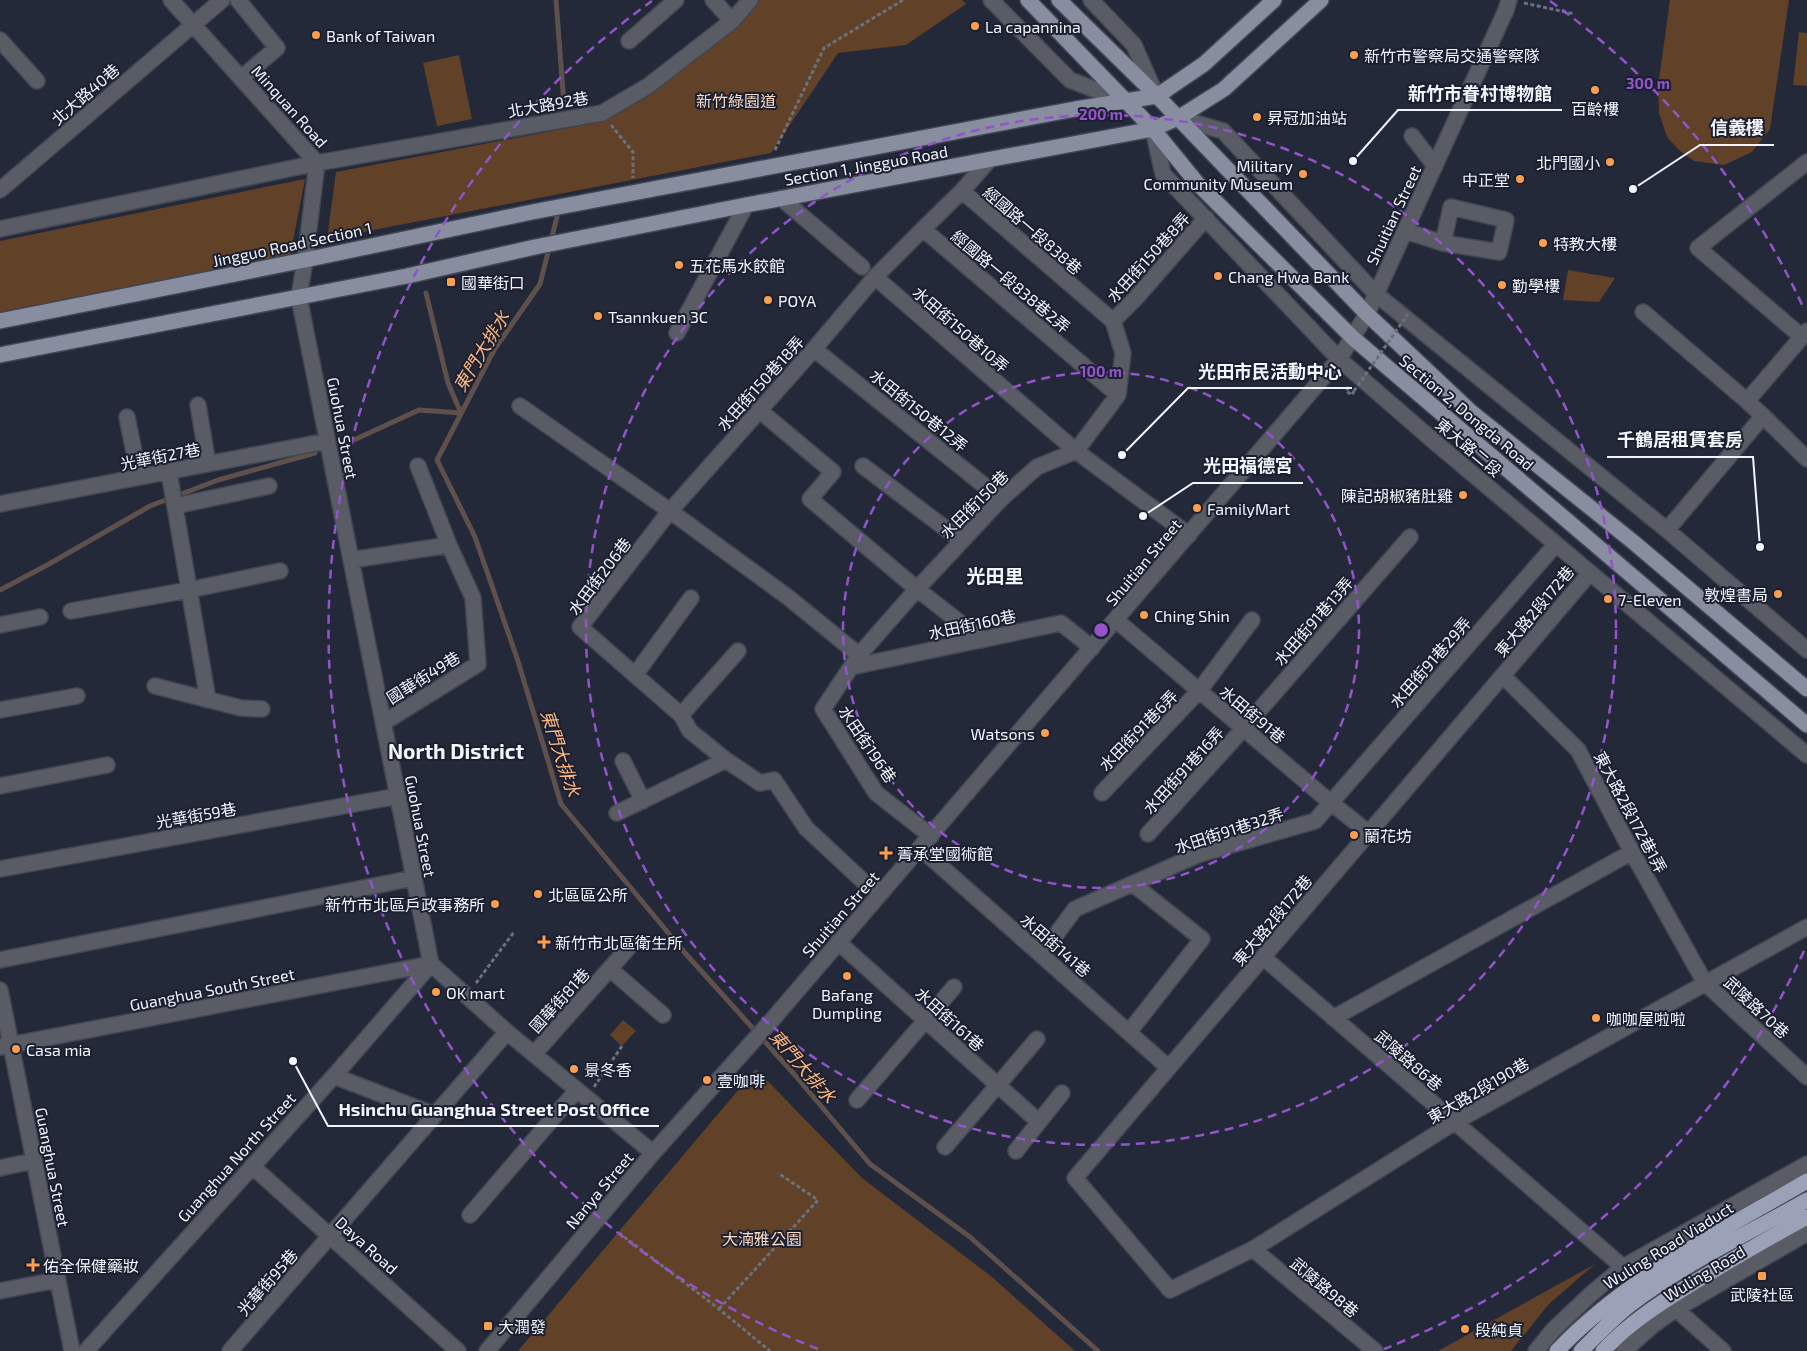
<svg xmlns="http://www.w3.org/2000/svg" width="1807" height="1351" viewBox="0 0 1807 1351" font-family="'Exo 2','Noto Sans TC',sans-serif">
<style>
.green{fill:#614127}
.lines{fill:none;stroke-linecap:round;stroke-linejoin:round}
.stream{stroke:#5f504c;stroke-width:5}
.minor-casing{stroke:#414654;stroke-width:18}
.major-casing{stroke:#414654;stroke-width:18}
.highway-casing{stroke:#414654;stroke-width:18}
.path{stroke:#6c717e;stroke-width:3;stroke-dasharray:4 2.5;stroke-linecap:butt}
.minor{stroke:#5a5c65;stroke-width:15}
.major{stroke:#888e9f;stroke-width:15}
.highway{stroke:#9ba1b6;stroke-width:15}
.path-bridge{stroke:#6c717e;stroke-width:3;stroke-dasharray:4 2.5;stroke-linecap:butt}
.ring{fill:none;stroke:#9354cb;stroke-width:2.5;stroke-dasharray:9 6}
.poi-dot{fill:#fa9f4f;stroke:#1b1f2f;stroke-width:2}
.labels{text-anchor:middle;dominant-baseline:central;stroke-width:4;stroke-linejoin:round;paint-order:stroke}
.poi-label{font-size:16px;fill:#f2f5fd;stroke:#1b1f2f;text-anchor:start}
.street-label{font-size:16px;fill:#f2f5fd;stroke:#1b1f2f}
.park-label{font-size:16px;fill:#f8dac4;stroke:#1b1f2f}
.water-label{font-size:18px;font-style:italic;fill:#feb77e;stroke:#1b1f2f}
.quarter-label{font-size:19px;font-weight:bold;fill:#f2f5fd;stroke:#1b1f2f}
.district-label{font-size:21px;font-weight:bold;fill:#f2f5fd;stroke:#1b1f2f}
.centre{fill:#9354cb;stroke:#1b1f2f;stroke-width:2.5}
.ring-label{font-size:15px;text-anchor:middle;font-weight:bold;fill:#9354cb;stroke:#1b1f2f;stroke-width:4;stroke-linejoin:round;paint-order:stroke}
.leader{fill:none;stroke:#f2f5fd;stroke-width:2}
.callout-dot{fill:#f2f5fd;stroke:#1b1f2f;stroke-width:2}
.callout-label{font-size:18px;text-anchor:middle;font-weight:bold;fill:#f2f5fd;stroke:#1b1f2f;stroke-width:4;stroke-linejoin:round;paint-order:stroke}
</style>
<rect width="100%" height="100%" fill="#242939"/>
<!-- green -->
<path class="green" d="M755,0H962L966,4L906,45L838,53L771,153L327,239L336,172L605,121L652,94L726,32Z
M1670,0H1789L1770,129L1752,152L1724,165L1694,161L1679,150L1667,137L1659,113L1658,87Z
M1799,32L1807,33V86L1793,85Z
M459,55L472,119L437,126L423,63Z
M305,179L290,257L0,312V241Z
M1568,270L1615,278L1599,302L1563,300Z
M623,1020L636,1031L622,1046L610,1035Z
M756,1069L862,1178L992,1277L1075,1351H518Z
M1595,1264L1549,1304L1511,1351H1438Z"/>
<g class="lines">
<!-- stream -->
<path class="stream" d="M556,0L564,105
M559,209L540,284L494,350L437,460L475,537L517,658L561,804L685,953L794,1074L870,1164L970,1237L1098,1351
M343,445L419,410L461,413L448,383L426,293
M0,590L49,564L150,506L218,480L315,453"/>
<!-- minor casing -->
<g class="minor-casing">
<path id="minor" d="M171,0L317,163L305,260L299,297L431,964L507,1032L653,1153
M238,0L277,48L241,78
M713,0L732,21
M991,0L1070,80L1127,102
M1091,0L1134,45L1156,95
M0,40L37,81
M629,41L676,0
M1178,118L1223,131L1376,294L1667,530L1807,650
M1153,129L1163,174L1339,359L1437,444L1807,755
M1412,136L1435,166
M989,160L962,191L1113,321
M0,190L222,0
M962,191L923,229L1118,395
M781,198L862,267
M0,229L317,163L602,113L648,86L732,21L750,0
M923,229L875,277L1076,451L1189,535
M1405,231L1443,243L1499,252L1506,220L1451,207L1443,243
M875,277L814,349L670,511L580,627L681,715L690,731L726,760L760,783L774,780L806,828L865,883L883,891
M1643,312L1747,401
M677,333L746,205
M1802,337L1698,248L1807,162
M814,349L1001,499
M198,405L208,464
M520,406L670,511L789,598L859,655
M759,410L833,472L810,499L917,589L982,640
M1763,416L1807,459
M127,417L139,477
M1076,451L1118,395L1123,353L1113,321L1135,299L1206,218
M418,466L449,545
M863,466L962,541
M169,472L208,700
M0,504L327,441
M175,506L269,486
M1667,530L1763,416L1747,401L1807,331
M351,560L449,545L473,598L478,664L383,723
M1590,573L1075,1178L1170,1290L1253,1249L1455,1122L1807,927
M71,611L189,590L280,571
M1116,620L1330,802L1369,833
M0,625L40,617
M851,667L1061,623L1092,648
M635,675L691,598
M1503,676L1578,750L1632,852L1705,983L1807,1077
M155,686L241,708L262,709
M0,710L77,696
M681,715L738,651
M623,761L643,801
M0,786L107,765
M1102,793L1199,691L1252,620
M617,813L726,760
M1148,834L1243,729L1410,537
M931,836L876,793L823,709L859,655L917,589L1001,499L1037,467L1076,451
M920,848L1169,1068
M0,869L398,796
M838,942L1039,1122
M1041,955L1075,909L1200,854L1315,821L1556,544
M1263,957L1623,1267
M0,960L414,878
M610,969L663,1015
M0,990L72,1351
M1333,1018L1632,852
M1129,1032L1202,939L1133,884
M0,1047L431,964
M534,1054L629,947
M334,1076L435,1115
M857,1100L954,987
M945,1147L1037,1039
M1016,1151L1062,1093
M252,1166L458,1351
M0,1168L34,1161
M470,1215L577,1090
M1253,1249L1375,1351
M0,1291L57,1280
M1676,1309L1723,1351
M86,1351L334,1076L431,964
M230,1351L507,1032
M487,1351L653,1153L772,1020L1339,359L1367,314L1506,10L1509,0
M1536,1351L1554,1329L1590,1295L1623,1267L1807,1164
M1624,1351L1652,1326L1676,1309L1807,1233"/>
</g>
<!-- major casing -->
<g class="major-casing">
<path id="major" d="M1028,0L1153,129L1197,183L1353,338L1807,725
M1059,0L1157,96L1367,314L1470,411L1632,541L1807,689
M0,321L305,260L532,212L1075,109L1157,96L1204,64L1274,0
M0,355L299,297L407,276L535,247L746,205L1153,129L1178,118L1224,89L1321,0"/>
</g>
<!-- highway casing -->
<g class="highway-casing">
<path id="highway" d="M1557,1351C1627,1277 1720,1232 1807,1181
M1581,1351C1597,1335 1613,1318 1631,1304C1684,1264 1749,1233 1807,1200
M1603,1351C1628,1324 1657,1305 1688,1286C1727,1262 1767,1239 1807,1217"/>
</g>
<!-- path -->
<path class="path" d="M1524,3L1575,14
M611,125L633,152V178
M775,150L824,48L903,0
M1349,387L1346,391L1352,395L1354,391
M476,983L514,932
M594,1087L622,1046
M619,1233L719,1309L770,1351
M719,1309L818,1200L778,1173"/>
<!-- minor -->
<use href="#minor" class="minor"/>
<!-- major -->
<use href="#major" class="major"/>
<!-- highway -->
<use href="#highway" class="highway"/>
<!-- path-bridge -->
<path class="path-bridge" d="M1354,391L1408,314"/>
</g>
<!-- distance rings -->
<g class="ring">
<circle cx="1101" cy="630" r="258"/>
<circle cx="1101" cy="630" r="515"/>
<path d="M1804 951A773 773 0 0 1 1384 1349M818 1349A773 773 0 0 1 652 1M1550 1A773 773 0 0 1 1804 309"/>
</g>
<!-- markers -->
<g class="poi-dot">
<circle cx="975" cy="26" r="5"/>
<circle cx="316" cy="35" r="5"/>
<circle cx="1354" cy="55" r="5"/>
<circle cx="1595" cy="90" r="5"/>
<circle cx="1257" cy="117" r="5"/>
<circle cx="1610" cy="162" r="5"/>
<circle cx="1303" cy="174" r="5"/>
<circle cx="1520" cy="179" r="5"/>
<circle cx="1543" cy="243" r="5"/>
<circle cx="679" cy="265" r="5"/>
<circle cx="1218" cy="276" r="5"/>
<rect x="446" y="277" width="10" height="10" rx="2.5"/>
<circle cx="1502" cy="285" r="5"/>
<circle cx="768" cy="300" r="5"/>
<circle cx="598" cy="316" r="5"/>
<circle cx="1463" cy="495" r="5"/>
<circle cx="1197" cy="508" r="5"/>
<circle cx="1778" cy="594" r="5"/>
<circle cx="1608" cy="599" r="5"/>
<circle cx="1144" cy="615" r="5"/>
<circle cx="1045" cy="733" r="5"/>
<circle cx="1354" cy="835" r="5"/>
<path d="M883.5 845.5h5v5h5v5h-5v5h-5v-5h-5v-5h5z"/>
<circle cx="538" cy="894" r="5"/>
<circle cx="495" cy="904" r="5"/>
<path d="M541.5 934.5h5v5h5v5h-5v5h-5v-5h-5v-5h5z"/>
<circle cx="847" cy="976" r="5"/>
<circle cx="436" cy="992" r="5"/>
<circle cx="1596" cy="1018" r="5"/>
<circle cx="16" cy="1049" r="5"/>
<circle cx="574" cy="1069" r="5"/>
<circle cx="707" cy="1080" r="5"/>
<path d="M30.5 1257.5h5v5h5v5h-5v5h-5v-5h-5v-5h5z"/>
<rect x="1757" y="1271" width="10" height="10" rx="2.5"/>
<rect x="483" y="1321" width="10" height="10" rx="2.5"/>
<circle cx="1465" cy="1329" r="5"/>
</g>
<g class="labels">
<!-- poi labels -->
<g class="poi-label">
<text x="985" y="26">La capannina</text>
<text x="326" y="35">Bank of Taiwan</text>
<text x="1364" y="55">新竹市警察局交通警察隊</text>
<text x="1595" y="108" text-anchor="middle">百齡樓</text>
<text x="1267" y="117">昇冠加油站</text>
<text x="1600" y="162" text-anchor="end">北門國小</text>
<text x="1293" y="165" text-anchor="end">Military<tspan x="1293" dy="18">Community Museum</tspan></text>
<text x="1510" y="179" text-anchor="end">中正堂</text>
<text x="1553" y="243">特教大樓</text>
<text x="689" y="265">五花馬水餃館</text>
<text x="1228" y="276">Chang Hwa Bank</text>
<text x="461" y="282">國華街口</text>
<text x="1512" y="285">勤學樓</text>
<text x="778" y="300">POYA</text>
<text x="608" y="316">Tsannkuen 3C</text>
<text x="1453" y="495" text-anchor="end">陳記胡椒豬肚雞</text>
<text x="1207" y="508">FamilyMart</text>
<text x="1768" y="594" text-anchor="end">敦煌書局</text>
<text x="1618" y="599">7-Eleven</text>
<text x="1154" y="615">Ching Shin</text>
<text x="1035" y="733" text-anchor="end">Watsons</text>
<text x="1364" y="835">蘭花坊</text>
<text x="897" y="853">菁承堂國術館</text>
<text x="548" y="894">北區區公所</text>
<text x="485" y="904" text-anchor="end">新竹市北區戶政事務所</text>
<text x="555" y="942">新竹市北區衛生所</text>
<text x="446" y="992">OK mart</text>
<text x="847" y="994" text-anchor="middle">Bafang<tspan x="847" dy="18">Dumpling</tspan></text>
<text x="1606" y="1018">咖咖屋啦啦</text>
<text x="26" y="1049">Casa mia</text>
<text x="584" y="1069">景冬香</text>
<text x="717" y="1080">壹咖啡</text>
<text x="43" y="1265">佑全保健藥妝</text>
<text x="1762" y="1294" text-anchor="middle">武陵社區</text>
<text x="498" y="1326">大潤發</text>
<text x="1475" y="1329">段純貞</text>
</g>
<!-- street labels -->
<g class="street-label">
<text transform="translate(85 94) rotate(-41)">北大路40巷</text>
<text transform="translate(548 104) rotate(-10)">北大路92巷</text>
<text transform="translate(290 106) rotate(48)">Minquan Road</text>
<text transform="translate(866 165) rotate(-10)">Section 1, Jingguo Road</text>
<text transform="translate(1393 215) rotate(-65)">Shuitian Street</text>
<text transform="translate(1033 230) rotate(41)">經國路一段838巷</text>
<text transform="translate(292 244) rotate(-12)">Jingguo Road Section 1</text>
<text transform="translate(1148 257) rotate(-48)">水田街150巷8弄</text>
<text transform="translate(1011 281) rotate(40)">經國路一段838巷2弄</text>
<text transform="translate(961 329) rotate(41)">水田街150巷10弄</text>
<text transform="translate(760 383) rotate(-48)">水田街150巷18弄</text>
<text transform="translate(919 410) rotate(39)">水田街150巷12弄</text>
<text transform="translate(1467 412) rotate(40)">Section 2, Dongda Road</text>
<text transform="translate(343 428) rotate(79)">Guohua Street</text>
<text transform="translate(1469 447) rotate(40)">東大路二段</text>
<text transform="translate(160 456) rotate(-11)">光華街27巷</text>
<text transform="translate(974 504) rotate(-45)">水田街150巷</text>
<text transform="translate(1143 562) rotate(-50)">Shuitian Street</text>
<text transform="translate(599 576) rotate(-53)">水田街206巷</text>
<text transform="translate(1534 611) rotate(-50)">東大路2段172巷</text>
<text transform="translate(1313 621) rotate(-49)">水田街91巷13弄</text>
<text transform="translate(972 624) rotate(-12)">水田街160巷</text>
<text transform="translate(1430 662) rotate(-49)">水田街91巷29弄</text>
<text transform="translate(423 677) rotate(-32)">國華街49巷</text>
<text transform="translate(1253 714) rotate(40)">水田街91巷</text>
<text transform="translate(1138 730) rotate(-46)">水田街91巷6弄</text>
<text transform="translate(868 744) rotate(56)">水田街196巷</text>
<text transform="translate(1183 770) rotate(-48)">水田街91巷16弄</text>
<text transform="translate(1631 812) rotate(62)">東大路2段172巷1弄</text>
<text transform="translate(196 815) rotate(-10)">光華街59巷</text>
<text transform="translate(421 826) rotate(79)">Guohua Street</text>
<text transform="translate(1229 830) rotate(-18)">水田街91巷32弄</text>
<text transform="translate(840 914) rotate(-49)">Shuitian Street</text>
<text transform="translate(1272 920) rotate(-50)">東大路2段172巷</text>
<text transform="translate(1056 945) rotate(41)">水田街141巷</text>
<text transform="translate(212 989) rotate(-11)">Guanghua South Street</text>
<text transform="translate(559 1000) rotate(-48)">國華街81巷</text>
<text transform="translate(1757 1007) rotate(43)">武陵路70巷</text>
<text transform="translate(950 1019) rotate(42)">水田街161巷</text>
<text transform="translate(1409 1060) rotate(41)">武陵路86巷</text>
<text transform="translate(1478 1090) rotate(-30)">東大路2段190巷</text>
<text transform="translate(236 1157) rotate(-48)">Guanghua North Street</text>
<text transform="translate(53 1167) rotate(79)">Guanghua Street</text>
<text transform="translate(599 1190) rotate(-50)">Nanya Street</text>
<text transform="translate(367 1245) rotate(42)">Daya Road</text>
<text transform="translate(1668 1245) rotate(-32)">Wuling Road Viaduct</text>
<text transform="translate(1704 1273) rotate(-31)">Wuling Road</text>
<text transform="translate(267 1282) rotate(-49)">光華街95巷</text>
<text transform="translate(1325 1287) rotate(40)">武陵路98巷</text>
</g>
<!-- park labels -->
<g class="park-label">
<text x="736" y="100">新竹綠園道</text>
<text x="762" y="1238">大湳雅公園</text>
</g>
<!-- water labels -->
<g class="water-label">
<text transform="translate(481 351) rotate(-59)">東門大排水</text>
<text transform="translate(561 753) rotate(72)">東門大排水</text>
<text transform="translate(803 1066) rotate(49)">東門大排水</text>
</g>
<!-- quarter labels -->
<g class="quarter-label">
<text x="995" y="575">光田里</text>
</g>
<!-- district labels -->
<g class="district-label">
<text x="456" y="750">North District</text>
</g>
</g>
<circle cx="1101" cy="630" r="8" class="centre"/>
<g class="ring-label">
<text x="1648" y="89">300 m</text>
<text x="1101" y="120">200 m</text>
<text x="1101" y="377">100 m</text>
</g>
<!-- callouts -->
<path class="leader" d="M1353 161L1398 110H1562M1633 189L1700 145H1774M1122 455L1188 388H1352M1760 547L1753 457H1607M1143 516L1193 483H1303M293 1061L328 1126H659"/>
<g class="callout-dot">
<circle cx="1353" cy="161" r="5"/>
<circle cx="1633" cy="189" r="5"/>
<circle cx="1122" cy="455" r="5"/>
<circle cx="1760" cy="547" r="5"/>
<circle cx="1143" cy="516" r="5"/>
<circle cx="293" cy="1061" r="5"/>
</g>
<g class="callout-label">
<text x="1480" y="100">新竹市眷村博物館</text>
<text x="1737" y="134">信義樓</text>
<text x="1270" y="378">光田市民活動中心</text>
<text x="1680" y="446">千鶴居租賃套房</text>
<text x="1248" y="472">光田福德宮</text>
<text x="494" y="1116">Hsinchu Guanghua Street Post Office</text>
</g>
</svg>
